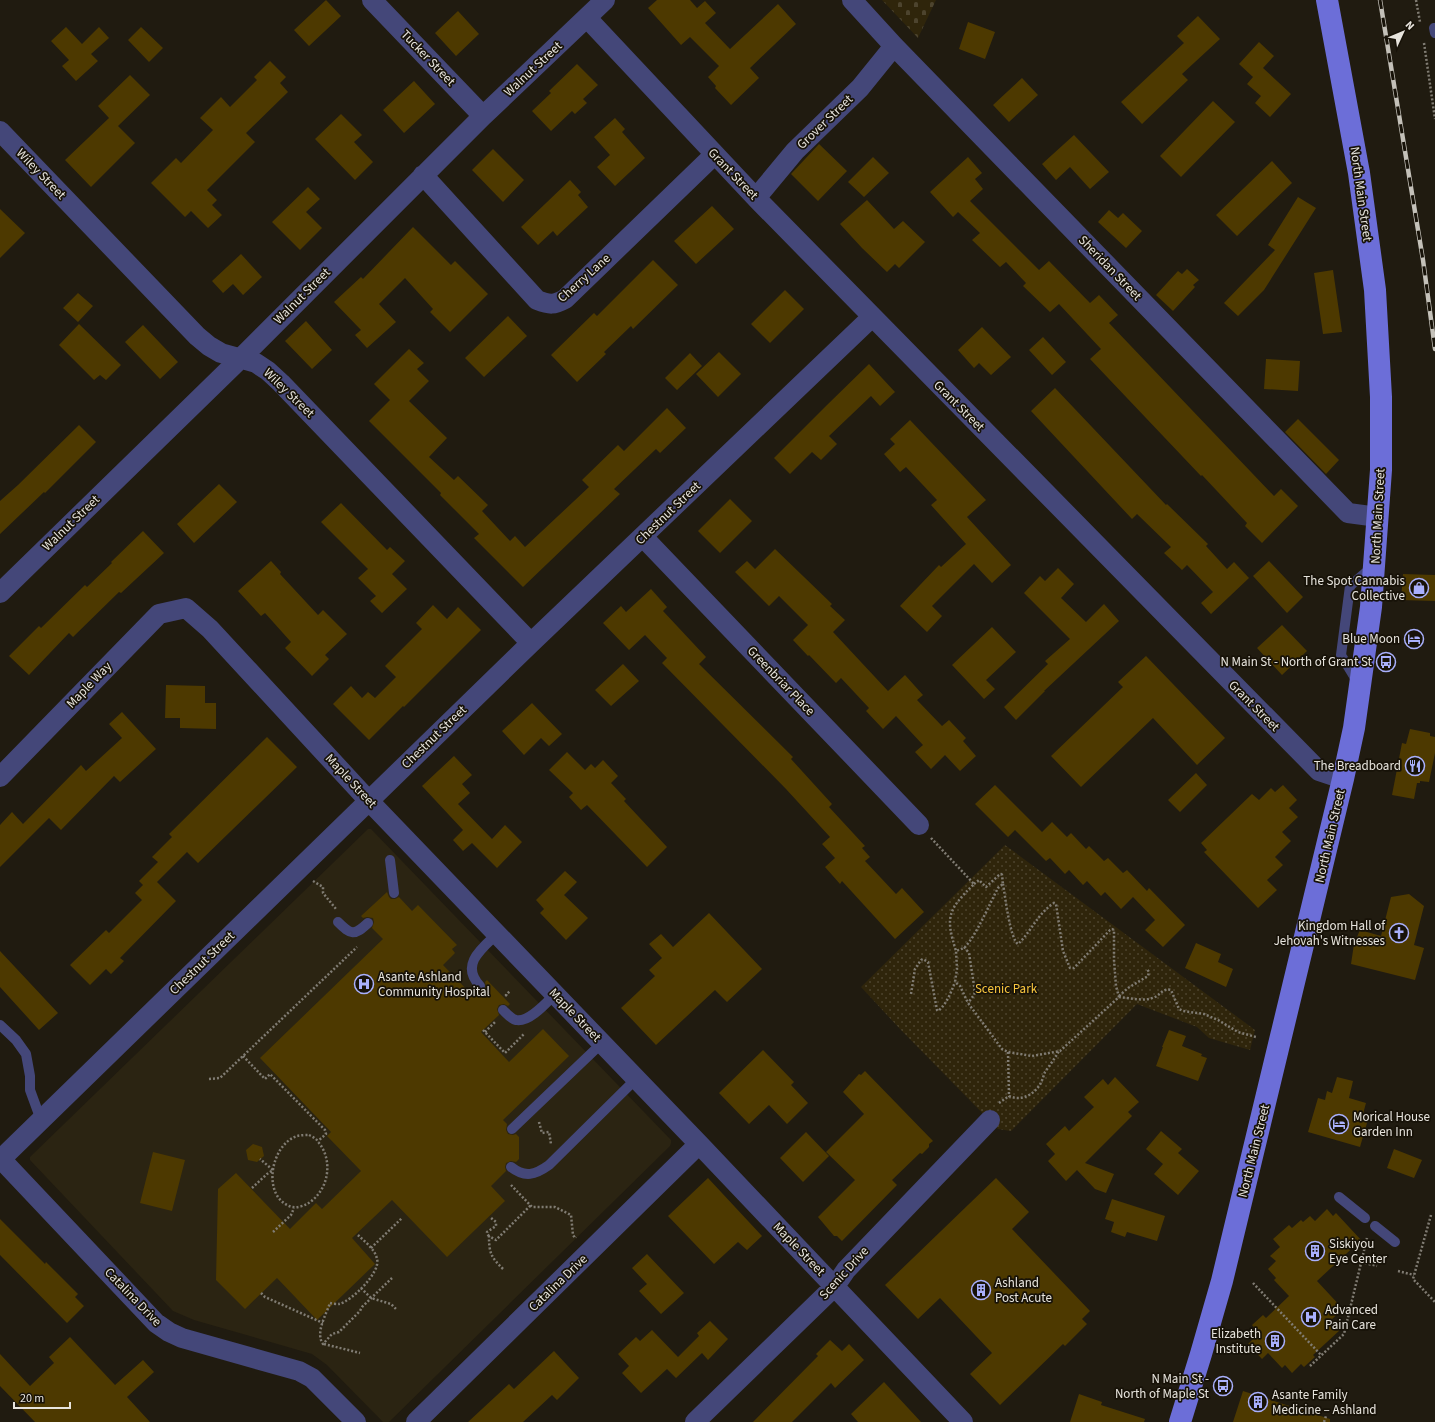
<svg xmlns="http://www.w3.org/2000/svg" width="1435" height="1422" viewBox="0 0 1435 1422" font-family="'Source Sans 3',sans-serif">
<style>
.built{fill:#2b2412}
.cemetery{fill:url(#cemetery-stones)}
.park{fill:url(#park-dots)}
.building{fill:#4d3900}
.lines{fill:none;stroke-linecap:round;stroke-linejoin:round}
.path{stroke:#807c73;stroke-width:2.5;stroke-dasharray:2 2;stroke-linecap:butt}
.service{stroke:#444779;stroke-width:10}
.minor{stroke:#444779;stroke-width:20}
.primary{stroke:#6c6ed8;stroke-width:22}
.rail-casing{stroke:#c4c1b9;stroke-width:4.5}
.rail{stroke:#171208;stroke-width:3;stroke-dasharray:9;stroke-linecap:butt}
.labels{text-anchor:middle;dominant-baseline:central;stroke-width:3.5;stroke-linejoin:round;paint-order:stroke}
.street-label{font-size:13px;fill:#e7e4dd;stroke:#171208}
.poi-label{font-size:13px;fill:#e7e4dd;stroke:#171208;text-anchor:end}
.park-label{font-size:13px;fill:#fac73f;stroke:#171208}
</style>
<defs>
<pattern id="cemetery-stones" width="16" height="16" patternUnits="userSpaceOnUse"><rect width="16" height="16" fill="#2f250b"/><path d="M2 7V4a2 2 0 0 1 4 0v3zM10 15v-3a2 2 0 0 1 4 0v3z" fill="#4d442e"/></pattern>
<pattern id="park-dots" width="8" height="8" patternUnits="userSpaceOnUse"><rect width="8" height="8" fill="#2f250b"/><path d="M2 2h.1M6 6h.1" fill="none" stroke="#4d442e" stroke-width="1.8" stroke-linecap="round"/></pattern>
</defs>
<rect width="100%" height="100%" fill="#201b10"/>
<!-- built -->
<path class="built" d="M368,829H371L671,1140V1143L670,1146L389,1422H383L327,1365L312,1354L194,1320L173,1311L30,1160V1157Z"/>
<!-- cemetery -->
<path class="cemetery" d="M882,0H936L918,38Z"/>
<!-- park -->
<path class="park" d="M1005,845L1255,1030L1250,1050L1209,1038L1197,1027L1137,1004L1011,1131L998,1129L900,1029L861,987Z"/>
<!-- building -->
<path class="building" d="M326,0L341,16L309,46L294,30Z
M657,0H690L697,8L705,1L716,13L705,23L730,49L778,4L796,24L750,68L759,78L731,105L715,88L716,86L708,77L719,66L690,37L681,45L648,8Z
M458,11L479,34L456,56L435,33Z
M1198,16L1220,39L1182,74L1188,80L1142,124L1121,102L1184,43L1177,36Z
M968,22L995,32L985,59L959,49Z
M66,27L82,44L99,27L109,38L91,54L98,61L76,81L62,66L69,60L51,41Z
M141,27L163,48L149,62L128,40Z
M1259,42L1274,56L1263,68L1291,94L1270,117L1255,103L1261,96L1247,84L1253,77L1239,64Z
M270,61L286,77L280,83L288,92L246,133L255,142L207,190L217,200L212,205L222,215L208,228L191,211L185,217L151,183L176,158L181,163L213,130L200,118L221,97L230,107L257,80L254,77Z
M577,64L598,85L583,99L587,103L575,114L572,111L551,131L532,111L551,93L549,91Z
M130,75L150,95L118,126L135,143L91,187L65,160L109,118L98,106Z
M1022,78L1038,95L1009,122L993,105Z
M414,81L435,104L404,133L383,110Z
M1213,101L1235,122L1181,177L1160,156Z
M341,114L362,135L354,142L373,162L355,180L315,139Z
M615,118L625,129L622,132L645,158L615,186L597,167L610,155L594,137Z
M1074,135L1109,172L1090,189L1070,167L1056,180L1042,164Z
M819,144L847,171L818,201L791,174Z
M493,149L524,180L503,202L472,170Z
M873,157L889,173L864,197L848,182Z
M968,157L982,173L975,179L983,189L970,201L1039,270L1049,261L1090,303L1099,295L1118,315L1109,323L1274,496L1281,489L1298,506L1262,543L1245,526L1247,523L1202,475L1201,476L1090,359L1101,349L1059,304L1050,312L1023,286L1026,283L1006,262L1000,267L972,240L980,233L958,212L953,217L930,192Z
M1272,161L1292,183L1237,236L1216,215Z
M570,180L581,192L578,195L588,207L557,236L553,231L538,245L521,227Z
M308,187L320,199L306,212L322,228L300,250L272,222Z
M1298,197L1316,208L1264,290L1238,316L1224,303L1275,250L1268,245Z
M867,200L894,229L903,221L925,242L899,268L895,264L887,272L862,248L840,224Z
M712,206L734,229L696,264L674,241Z
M0,209L25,233L0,258Z
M1109,210L1118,218L1123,213L1142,231L1126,248L1098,222Z
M413,227L451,265L455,261L488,294L450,332L430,312L433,309L405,278L379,304L396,322L367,348L355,335L361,330L334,302L361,277L363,279Z
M241,254L262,277L243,295L233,284L223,293L212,281Z
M653,260L678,285L633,329L631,326L604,352L606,354L577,382L551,355L594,313L597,316Z
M1187,269L1199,280L1193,285L1195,287L1173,311L1156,295L1178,271L1182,274Z
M1333,270L1342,332L1323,334L1314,273Z
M785,290L804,309L770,343L751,324Z
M78,293L93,306L78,322L63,308Z
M508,316L527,336L484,377L465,358Z
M306,321L332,350L312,369L285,341Z
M79,324L121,365L106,380L100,375L94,380L59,345Z
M143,325L178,362L160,379L125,342Z
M982,327L1011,357L991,375L979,363L974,368L958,350Z
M1043,337L1066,362L1052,375L1029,350Z
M409,349L424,363L417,369L429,381L409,401L447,438L429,457L454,480L458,476L488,505L482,511L510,541L515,536L525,547L589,487L582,480L618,445L624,451L667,408L686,428L660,453L656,449L614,489L620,494L523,587L474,538L479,534L440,495L441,493L369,421L390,400L374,384Z
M719,352L741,374L718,397L696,374Z
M690,353L702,366L677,390L665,378Z
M1266,359L1300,361L1298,391L1264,389Z
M869,364L895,392L880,406L871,396L829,436L837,444L821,460L812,452L790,474L774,458L827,405Z
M1055,388L1166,505L1167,504L1208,544L1206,546L1227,569L1234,562L1249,578L1211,614L1201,603L1213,592L1187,565L1182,570L1164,553L1171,547L1137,514L1132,519L1031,411Z
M1298,419L1339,460L1326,474L1285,432Z
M910,420L986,500L967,517L1011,565L992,583L974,564L932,606L942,616L927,632L900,606L939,565L941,567L966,544L931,505L937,500L906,467L900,472L884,454L895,444L890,439Z
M79,425L96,442L45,493L44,492L0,534V501L18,485Z
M219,484L237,502L194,543L177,524Z
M730,499L752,521L720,553L698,531Z
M341,503L387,550L390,547L405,561L392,574L407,589L382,613L370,601L376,596L358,578L368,569L321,522Z
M143,531L164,553L121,593L119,592L73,637L69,633L29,675L9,656L39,626L41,628L85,585L87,587L112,563L111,562Z
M775,549L832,604L830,606L845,620L833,632L888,691L905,675L923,695L917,700L942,726L949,720L966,738L963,741L976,756L960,771L945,755L931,769L915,752L923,745L896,716L883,729L866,711L869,708L841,678L836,683L809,655L808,656L793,640L808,625L779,596L769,606L735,572L747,561L755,569Z
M271,561L281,572L280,574L318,615L323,610L347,634L325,655L329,659L312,676L285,648L291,642L265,613L261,616L238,591Z
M1269,561L1303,597L1287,613L1253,576Z
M1058,568L1074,584L1061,598L1086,622L1104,604L1119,621L1044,691H1045L1016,720L1004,707L1048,664L1045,661L1070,639L1024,593L1040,576L1045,581Z
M1403,574L1435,575V601L1401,600Z
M651,589L667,607L663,611L706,657L699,664L793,757L791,759L832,804L829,807L865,846L862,848L870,857L865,861L896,894L902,888L924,912L895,939L842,881L840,884L825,867L835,858L822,844L830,837L786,789L662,663L667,658L645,635L629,650L603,623L621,606L626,612Z
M433,605L447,619L458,607L481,630L404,707L403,706L369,740L333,704L351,686L362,698L368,692L375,698L396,677L385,666L422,629L416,623Z
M1282,625L1307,651L1282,675L1257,648Z
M992,627L1016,652L986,680L995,689L984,699L952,665Z
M1146,656L1225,738L1197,765L1153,718L1081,787L1051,756L1123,687L1118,682Z
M623,664L639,681L611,706L595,690Z
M166,685L205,686V703H216V729L180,728V718H165Z
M532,703L562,734L549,746L541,738L524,755L502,731Z
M122,712L156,749L120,782L114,776L61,830L49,818L0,867V825L12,812L23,824L81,765L86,771L122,738L109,724Z
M1410,729L1430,733V736L1435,737V753L1429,782L1420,781V783H1417L1414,799L1392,795L1402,743L1406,744Z
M267,737L297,767L198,863L187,852L157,882L176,901L120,958L124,961L111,974L106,969L90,985L70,965L106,930L109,933L142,900L135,893L143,885L139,881L158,862L152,857L172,837L169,834Z
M567,752L585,770L591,764L595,768L603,760L618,776L611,783L626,799L624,801L667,847L647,867L587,805L581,810L569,797L573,793L549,770Z
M454,756L472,775L462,784L470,793L458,804L492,839L505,825L522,842L497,868L472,843L463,851L453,840L463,830L422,786Z
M1196,773L1207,785L1180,812L1168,800Z
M995,785L1042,832L1052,822L1067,837L1071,833L1086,849L1089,846L1104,861L1108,858L1123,873L1127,870L1147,891L1149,888L1185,925L1163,947L1145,930L1155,920L1133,897L1121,909L1105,892L1101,896L1087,881L1083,885L1069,870L1065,874L1050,858L1046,861L1015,830L1008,837L975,804Z
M1283,785L1297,800L1289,808L1298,817L1282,832L1291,841L1275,857L1283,865L1267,880L1277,890L1258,908L1204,852L1207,850L1201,843L1252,794L1259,800L1271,788L1275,792Z
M565,871L577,882L564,895L588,918L566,940L540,913L544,909L536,900Z
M387,892L389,897L391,899H395L399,897L412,911L418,905L457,945L452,949L455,953L443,965L472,995L476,991L480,992L484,991L486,986L485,982L487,980L510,1004L508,1006L504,1004L499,1005L497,1009L499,1015L481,1032L509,1062L543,1029L569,1056L503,1120L507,1124L506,1130L508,1134L513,1135L516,1134L519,1137V1159L516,1162L511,1161L506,1163L505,1167L506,1171L491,1186L505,1201L447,1257L392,1200L352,1238L375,1264L317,1320L277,1278L245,1309L216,1280L218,1189L236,1173L290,1229L316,1203L322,1209L361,1171L327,1136L331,1132L260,1058L383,939L372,928L374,922L373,918L367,917L363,918L361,916Z
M1409,894L1424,906L1414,945L1424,948L1415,980L1351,964L1354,944L1360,930L1381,936L1391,897Z
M709,913L762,969L727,1002L715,990L656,1045L621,1008L655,976L649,970L662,958L649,944L661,934L673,947Z
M1196,943L1221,954L1218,962L1233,969L1226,987L1185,968Z
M0,951L58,1013L39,1030L0,987Z
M1169,1030L1186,1036L1182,1046L1202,1054L1201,1056L1207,1058L1198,1081L1156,1066L1163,1047H1162Z
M763,1050L794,1082L791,1085L808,1103L787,1124L769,1105L749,1124L719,1093Z
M865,1071L933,1141L929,1144V1147L922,1154L920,1153L892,1180L897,1185L842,1241L837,1236H834L818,1217L855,1180L826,1152L864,1114L843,1092L859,1074L861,1075Z
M1115,1077L1139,1102L1128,1112L1132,1116L1085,1163L1114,1174L1106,1193L1095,1189L1077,1170L1066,1181L1048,1161L1055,1154L1046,1144L1065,1126L1069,1131L1094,1107L1084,1097L1103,1079L1108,1085Z
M1337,1077L1353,1081L1349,1098L1366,1103L1363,1114L1369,1116L1360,1147L1308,1132L1318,1098L1325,1100L1327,1091L1332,1093Z
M1161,1131L1182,1149L1178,1153L1199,1171L1178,1195L1154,1174L1163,1164L1146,1149Z
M806,1132L829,1156L803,1182L780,1158Z
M253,1144L262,1147L264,1156L257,1162L248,1160L246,1150Z
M1394,1149L1422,1160L1414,1178L1387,1168Z
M153,1152L185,1160L172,1211L140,1203Z
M708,1178L762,1236L747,1250L738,1242L714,1264L668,1216Z
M996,1178L1029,1212L1012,1229L1090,1311L1082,1319L1087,1324L1065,1346L1063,1344L1000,1405L970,1374L992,1353L940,1298L918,1319L885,1285Z
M1112,1199L1165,1216L1157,1241L1127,1232L1125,1237L1111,1232L1114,1222L1105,1219Z
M1327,1209L1333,1216L1336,1213L1361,1240L1317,1281L1343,1309L1331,1320L1340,1330L1313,1355L1315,1357L1304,1367L1301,1364L1292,1373L1285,1365L1282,1368L1268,1353L1262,1359L1248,1344L1254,1338L1252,1335L1257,1331L1252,1325L1263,1315L1266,1318L1289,1296L1274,1280L1276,1278L1268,1269L1276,1261L1270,1256L1280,1247L1273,1239L1289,1225L1292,1228L1301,1220L1303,1222L1310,1216L1315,1221Z
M0,1219L45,1264L46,1262L78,1294L75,1297L84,1306L67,1323L0,1255Z
M647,1254L684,1293L661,1314L639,1291L647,1284L632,1268Z
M710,1321L728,1339L708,1360L702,1353L676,1378L667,1369L641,1393L622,1373L629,1366L618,1354L636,1337L640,1341L652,1330L678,1357L699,1336L697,1333Z
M70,1337L115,1385L143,1360L154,1372L127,1397L150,1422H35L0,1386V1354L30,1386L54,1363L49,1357Z
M830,1340L842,1351L849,1344L864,1360L835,1388L831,1383L792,1422H753L818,1356L816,1354Z
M554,1351L579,1378L557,1400L552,1395L523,1422H468L509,1384L514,1389Z
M884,1382L921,1422H858L851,1414Z
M1243,1391L1330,1419V1422H1233Z
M1079,1394L1102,1402L1101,1405L1145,1419L1144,1422H1070Z"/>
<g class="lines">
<!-- path -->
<path class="path" d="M1416,0L1420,22
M1424,43L1435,119
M931,838L974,884C948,910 945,916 956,951
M313,881L323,887V893L336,909
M974,884L979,880L986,887L999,875L1001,874L1002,875L1003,884
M1003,884C1005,895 1010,939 1018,944C1031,932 1038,913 1054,903L1056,904L1063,951L1070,968H1074L1110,930L1112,929L1114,930V960L1116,986L1119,997L1060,1051L1032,1056L1008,1052L1002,1049L968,1003L960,986L955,982L957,969L956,951C959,950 962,949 965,947C976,936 990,903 998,888Z
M964,947L969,953L975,992L974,995L968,1003
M911,994L915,969L921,960L923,959L928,962L937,1010L938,1011C947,1004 951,992 955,982
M507,996L506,995L510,991
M1119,996L1128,988L1148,976L1149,972L1147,969
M1119,997C1130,998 1145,1002 1155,997C1161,994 1163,988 1171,990L1179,1009L1183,1011L1204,1014L1218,1020L1238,1032L1256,1037
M483,1030L505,1053L524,1034
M485,1032L495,1022
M1008,1052L1009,1096C1020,1101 1032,1096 1039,1086C1042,1082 1043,1077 1045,1072C1050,1065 1055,1058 1059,1051
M243,1056L265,1079L270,1074L325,1130L326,1134L318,1141
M209,1079L220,1078L357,947
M999,1103L1009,1096
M539,1122L542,1133L549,1132L551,1144
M309,1135C313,1137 317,1139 319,1143C334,1162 328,1192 307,1204C303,1206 297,1208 292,1207C261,1198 270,1145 297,1136C301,1135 306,1135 309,1135Z
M511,1185L532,1207H555L571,1215L573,1235L575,1238L576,1237
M252,1188L267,1174L273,1170L260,1159
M1431,1215L1413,1279L1435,1302
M273,1232L291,1215L294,1208
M358,1235C365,1242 375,1249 377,1259C381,1272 352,1301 339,1304C337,1304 333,1304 330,1303C326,1315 315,1333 323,1344L332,1334L339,1332L360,1311L362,1307L392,1278
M489,1236L487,1234V1232L496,1226V1222L490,1217
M371,1248L402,1218
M1361,1262L1377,1266
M503,1269C491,1257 489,1253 489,1236L496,1240L531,1205
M1398,1271L1414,1275
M1253,1283L1321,1355
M361,1288L371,1298L391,1304L397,1310
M261,1293L265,1297L323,1323
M324,1344L360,1353
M1310,1366L1344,1334L1367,1238
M1324,1422L1326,1416"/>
<!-- service -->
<path class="service" d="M1434,28L1435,33
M1358,683L1341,655L1350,586L1372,567
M390,860L394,893
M338,922C351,935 354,936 368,923
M480,986C460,965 481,949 497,934
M503,1010C507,1014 511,1019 516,1020C529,1023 547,1002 555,994
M0,1025L16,1040L26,1054L30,1076V1090L41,1120
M512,1129L602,1043
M511,1167C525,1178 535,1175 549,1165L636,1079
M1339,1197L1365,1218
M1375,1226L1395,1242"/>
<!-- minor -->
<path class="minor" d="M372,0L483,116
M852,0L894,46L1348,513L1378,517
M587,18L756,198L1319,771L1343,779
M0,131L197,336L209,346L221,353L256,363L268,371L281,383L531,643
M423,175L537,300C550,305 554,305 565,299L714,155
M756,198L795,151L860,88L894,46
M643,537L919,825
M0,593L241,358L483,116L605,0
M0,777L159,614L186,608L210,629L369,801L699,1144L963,1422
M1,1159L156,1323L169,1332L182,1338L299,1371L312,1378L356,1422
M0,1160L531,643L872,317
M416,1422L699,1144
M695,1422L835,1286L846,1270L990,1120"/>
<!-- primary -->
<path class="primary" d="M1180,1422L1201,1354L1222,1281L1343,779L1354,728L1371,607L1381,470V397L1375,290L1359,173L1327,0"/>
<!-- rail casing -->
<g class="rail-casing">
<path id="rail" d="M1380,0L1423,260L1435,349"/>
</g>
<!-- rail -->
<use href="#rail" class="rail"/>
</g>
<!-- icons -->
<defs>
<g id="shop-ring" transform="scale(1)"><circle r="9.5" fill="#171208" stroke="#a9b0fc" stroke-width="1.5"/><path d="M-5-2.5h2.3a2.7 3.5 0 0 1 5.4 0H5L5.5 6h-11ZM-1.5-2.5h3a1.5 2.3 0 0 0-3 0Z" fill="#a9b0fc"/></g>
<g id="hotel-ring" transform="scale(1)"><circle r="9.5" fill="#171208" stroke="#a9b0fc" stroke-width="1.5"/><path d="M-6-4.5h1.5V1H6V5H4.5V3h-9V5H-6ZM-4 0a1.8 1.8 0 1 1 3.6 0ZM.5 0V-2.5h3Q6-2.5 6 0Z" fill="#a9b0fc"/></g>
<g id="bus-ring" transform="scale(1)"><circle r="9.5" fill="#171208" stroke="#a9b0fc" stroke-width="1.5"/><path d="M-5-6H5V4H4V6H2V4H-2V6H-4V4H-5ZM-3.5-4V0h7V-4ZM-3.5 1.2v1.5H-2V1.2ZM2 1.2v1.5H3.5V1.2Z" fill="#a9b0fc"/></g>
<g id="restaurant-ring" transform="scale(1)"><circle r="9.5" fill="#171208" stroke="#a9b0fc" stroke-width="1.5"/><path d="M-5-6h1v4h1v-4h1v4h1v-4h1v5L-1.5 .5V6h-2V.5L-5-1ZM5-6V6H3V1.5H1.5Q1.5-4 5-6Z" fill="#a9b0fc"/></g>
<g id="church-ring" transform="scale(1)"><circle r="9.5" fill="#171208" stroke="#a9b0fc" stroke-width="1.5"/><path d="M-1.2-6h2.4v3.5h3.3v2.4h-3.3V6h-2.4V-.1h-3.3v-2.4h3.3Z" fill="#a9b0fc"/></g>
<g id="hospital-ring" transform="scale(1)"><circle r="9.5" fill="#171208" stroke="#a9b0fc" stroke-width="1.5"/><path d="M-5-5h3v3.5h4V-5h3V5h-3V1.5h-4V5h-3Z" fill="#a9b0fc"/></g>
<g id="building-ring" transform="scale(1)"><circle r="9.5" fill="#171208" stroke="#a9b0fc" stroke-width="1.5"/><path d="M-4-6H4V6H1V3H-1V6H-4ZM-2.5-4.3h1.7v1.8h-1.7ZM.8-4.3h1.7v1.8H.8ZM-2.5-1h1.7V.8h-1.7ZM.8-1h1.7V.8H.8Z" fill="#a9b0fc"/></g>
</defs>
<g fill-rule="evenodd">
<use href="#shop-ring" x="1419" y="588"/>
<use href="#hotel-ring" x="1414" y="639"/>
<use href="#bus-ring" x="1386" y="662"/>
<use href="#restaurant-ring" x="1415" y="766"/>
<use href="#church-ring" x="1399" y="933"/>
<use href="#hospital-ring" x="364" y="984"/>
<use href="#hotel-ring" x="1339" y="1124"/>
<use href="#building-ring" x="1315" y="1251"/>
<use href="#building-ring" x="981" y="1290"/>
<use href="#hospital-ring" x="1311" y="1317"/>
<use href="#building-ring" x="1275" y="1341"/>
<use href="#bus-ring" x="1223" y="1386"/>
<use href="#building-ring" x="1258" y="1402"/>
</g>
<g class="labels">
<!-- street labels -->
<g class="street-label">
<text transform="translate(428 58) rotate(46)">Tucker Street</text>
<text transform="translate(533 69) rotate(-43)">Walnut Street</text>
<text transform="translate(825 122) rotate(-44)">Grover Street</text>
<text transform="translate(41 174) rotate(46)">Wiley Street</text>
<text transform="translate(733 174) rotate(46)">Grant Street</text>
<text transform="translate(1361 194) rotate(82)">North Main Street</text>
<text transform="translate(1110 268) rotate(46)">Sheridan Street</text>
<text transform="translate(584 278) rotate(-42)">Cherry Lane</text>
<text transform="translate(302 296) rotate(-45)">Walnut Street</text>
<text transform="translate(289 393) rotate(44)">Wiley Street</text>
<text transform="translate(959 406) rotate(45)">Grant Street</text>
<text transform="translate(668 513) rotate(-44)">Chestnut Street</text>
<text transform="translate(1378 516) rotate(-87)">North Main Street</text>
<text transform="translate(71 523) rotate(-44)">Walnut Street</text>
<text transform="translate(781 681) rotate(46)">Greenbriar Place</text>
<text transform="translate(89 685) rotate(-46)">Maple Way</text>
<text transform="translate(1254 706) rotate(45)">Grant Street</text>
<text transform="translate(434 737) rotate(-44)">Chestnut Street</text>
<text transform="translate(351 781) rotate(47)">Maple Street</text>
<text transform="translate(1330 836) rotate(-77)">North Main Street</text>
<text transform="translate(202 963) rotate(-44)">Chestnut Street</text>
<text transform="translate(575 1015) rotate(46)">Maple Street</text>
<text transform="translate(1254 1151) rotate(-76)">North Main Street</text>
<text transform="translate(799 1249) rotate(46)">Maple Street</text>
<text transform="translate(844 1273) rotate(-48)">Scenic Drive</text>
<text transform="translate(558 1283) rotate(-44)">Catalina Drive</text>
<text transform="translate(133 1297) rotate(46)">Catalina Drive</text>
</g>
<!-- poi labels -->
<g class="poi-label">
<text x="1405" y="581">The Spot Cannabis<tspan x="1405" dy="15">Collective</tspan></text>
<text x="1400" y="639">Blue Moon</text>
<text x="1372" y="662">N Main St - North of Grant St</text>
<text x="1401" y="766">The Breadboard</text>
<text x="1385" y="926">Kingdom Hall of<tspan x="1385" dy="15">Jehovah's Witnesses</tspan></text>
<text x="378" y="977" text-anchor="start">Asante Ashland<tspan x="378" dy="15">Community Hospital</tspan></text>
<text x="1353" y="1117" text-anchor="start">Morical House<tspan x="1353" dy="15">Garden Inn</tspan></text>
<text x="1329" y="1244" text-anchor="start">Siskiyou<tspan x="1329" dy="15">Eye Center</tspan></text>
<text x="995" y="1283" text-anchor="start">Ashland<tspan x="995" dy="15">Post Acute</tspan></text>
<text x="1325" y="1310" text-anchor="start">Advanced<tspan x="1325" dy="15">Pain Care</tspan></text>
<text x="1261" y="1334">Elizabeth<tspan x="1261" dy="15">Institute</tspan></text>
<text x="1209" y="1379">N Main St -<tspan x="1209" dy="15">North of Maple St</tspan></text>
<text x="1272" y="1395" text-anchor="start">Asante Family<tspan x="1272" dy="15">Medicine – Ashland</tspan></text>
</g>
<!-- park labels -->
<g class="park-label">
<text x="1006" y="989">Scenic Park</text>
</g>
</g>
<!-- north arrow -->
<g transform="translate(1403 32) rotate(46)" stroke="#171208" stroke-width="3" paint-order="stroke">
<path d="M0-3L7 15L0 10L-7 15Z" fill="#e7e4dd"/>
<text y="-6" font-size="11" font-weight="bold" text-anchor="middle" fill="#e7e4dd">N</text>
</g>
<!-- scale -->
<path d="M14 1402v6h56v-6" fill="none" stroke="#e7e4dd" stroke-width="2"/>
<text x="20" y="1402" font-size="12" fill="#e7e4dd" stroke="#171208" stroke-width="3" paint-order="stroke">20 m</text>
</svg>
